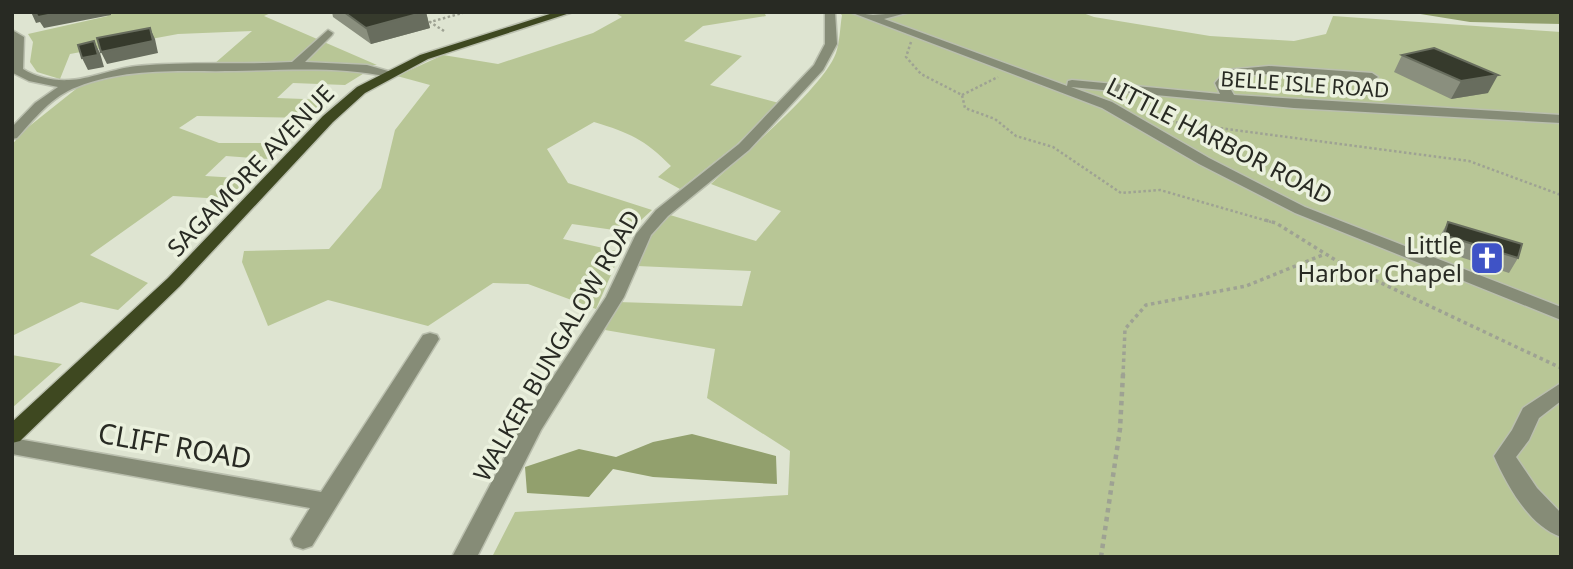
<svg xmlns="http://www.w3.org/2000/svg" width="1573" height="569" viewBox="0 0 1573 569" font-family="'Noto Sans',sans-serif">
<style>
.green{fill:#b8c696}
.water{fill:#92a06d}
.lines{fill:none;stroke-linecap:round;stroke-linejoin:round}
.minor-casing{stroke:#babfae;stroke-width:3}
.major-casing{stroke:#babfae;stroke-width:3}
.path-far2{stroke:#9ea293;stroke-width:2.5;stroke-dasharray:2.5 2.5;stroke-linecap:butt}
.path-far1{stroke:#9ea293;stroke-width:3.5;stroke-dasharray:3.5 3.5;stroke-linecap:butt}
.path{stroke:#9ea293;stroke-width:4.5;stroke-dasharray:4.5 4.5;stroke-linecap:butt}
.minor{fill:#868c77;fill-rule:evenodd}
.major{fill:#3e4820;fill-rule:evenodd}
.wall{fill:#8a8f7e}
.shaded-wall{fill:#686d5e}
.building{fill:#363a2c;stroke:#686d5e;stroke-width:2}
.labels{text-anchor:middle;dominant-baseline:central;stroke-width:7;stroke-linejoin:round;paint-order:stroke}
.far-street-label{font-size:21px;fill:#282a23;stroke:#ebf1de}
.street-label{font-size:24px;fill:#282a23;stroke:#ebf1de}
.poi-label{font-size:24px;fill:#282a23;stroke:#ebf1de;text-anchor:end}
.near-street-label{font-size:28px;fill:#282a23;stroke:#ebf1de}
</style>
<rect width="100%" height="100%" fill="#dee4d1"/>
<!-- green -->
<path class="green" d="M101,12H273L264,16L377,65H331L366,72L345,85L293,83L277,98L331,100L313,118L197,116L179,128L219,143H286L268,159L226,156L205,176L255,179L224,199L173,196L90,255L148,283L118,310L81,302L12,336V145L22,132L81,85L158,67L214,64L252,31L178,34L70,54L60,79L37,72L30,62L33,42L28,34L108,16Z
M614,12H764L766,16L703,26L684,41L742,56L710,85L779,103L736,145L680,189L658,177L671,166C644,139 630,133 594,122L547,149L568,183L652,210L628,232L572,224L563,239L621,252L596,309L528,284L493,283L428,326L328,300L268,326L242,262L244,251L329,249L381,188L395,130L430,85L397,76L443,55L498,64L593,33L622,17Z
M838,12H1080L1094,17L1210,36L1294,41L1326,34L1333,16L1561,32V557H492L515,512L788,495L790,451L707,398L715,349L605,330L618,302L742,306L751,271L637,266L652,234L670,215L756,241L781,211L711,184C741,156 824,87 836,53C840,41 840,27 842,15Z
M12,355L62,364L12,408Z"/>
<!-- water -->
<path class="water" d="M1408,12H1561V24L1470,22Z
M692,434L776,456L777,484L653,477L613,469L589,497L527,493L525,467L579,449L616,457L653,442Z"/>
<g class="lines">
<!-- minor casing -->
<g class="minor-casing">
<path id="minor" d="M825,12H835L837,44L823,70L749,150L668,216L651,235L624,297L541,430L477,557H452L524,421L606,297L636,234L656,210L739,144L814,65L825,44Z
M850,12L873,15L910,12L884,19L1067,86L1068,81L1072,80L1220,94L1215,83L1226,70L1269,66L1372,73L1378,77L1372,81L1269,74L1234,76L1227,83L1234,95L1561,115V123L1294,108L1071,87L1112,102L1209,158L1305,207L1561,307V320L1295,213L1199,164L1102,108Z
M12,30L24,37L23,69C35,77 54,81 69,80C87,80 115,68 137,66C188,61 240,65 292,62L328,30L333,33L332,35L305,62L367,65L395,73L389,77C337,66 288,70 235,71C182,72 128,67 77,87C52,96 34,119 17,138L12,139V127L35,103L58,87L29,81L13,73Z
M430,333L437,335L439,339L312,546L303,549L294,546L291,539L310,508L12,454V438L321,492L423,335Z
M1561,383V401L1539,418L1529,440L1516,457L1537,488L1561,513V537C1529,526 1507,485 1494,456L1512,430L1523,408Z"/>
</g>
<!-- major casing -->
<g class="major-casing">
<path id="major" d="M556,12H573L428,59L365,93L333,122L180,286L20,441L12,443V422L168,278L323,116L357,87L420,55Z"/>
</g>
<!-- path-far2 -->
<path class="path-far2" d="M444,31L430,22L466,12
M911,42L906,57L921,74L962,95L965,108L995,119L1016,136L1053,147L1121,193L1160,190L1271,222
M962,95L998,77
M1166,121L1469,161L1561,195"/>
<!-- path-far1 -->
<path class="path-far1" d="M1265,220L1276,223L1345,266L1561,368
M1123,376L1125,329L1146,305L1246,286L1325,254"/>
<!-- path -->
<path class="path" d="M1101,557L1120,429L1123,374"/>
<!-- minor -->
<use href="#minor" class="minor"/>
<!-- major -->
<use href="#major" class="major"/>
</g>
<!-- wall -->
<path class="wall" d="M332,12H426L430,28L371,44L333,17Z
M1402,55L1488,93L1451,99L1394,72Z
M1448,222L1518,258L1509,273L1436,249L1440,236Z"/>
<!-- shaded-wall -->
<path class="shaded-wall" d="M31,12H111V15L44,28L40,22L36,23Z
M426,12L430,28L371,44L366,28Z
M150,28L155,39L158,53L107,64L101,52Z
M94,41L100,53L104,67L88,70L82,58Z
M1498,75L1488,93L1451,99L1461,81Z"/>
<!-- building -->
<path class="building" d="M35,12H63L38,17Z
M344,12H425L366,28Z
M150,28L153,41L101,52L97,38Z
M94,41L98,55L82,58L78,45Z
M1434,48L1498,75L1461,81L1402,55Z
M1448,222L1522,244L1518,258L1444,235Z"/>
<!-- icons -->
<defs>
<g id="church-square" transform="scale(1.75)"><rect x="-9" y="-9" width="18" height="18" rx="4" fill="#3f53c6" stroke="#ebf1de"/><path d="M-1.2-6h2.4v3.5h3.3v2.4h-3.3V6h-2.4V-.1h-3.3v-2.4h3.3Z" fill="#fff"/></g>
</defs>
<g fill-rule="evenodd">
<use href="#church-square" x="1487" y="258"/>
</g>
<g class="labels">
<!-- far-street labels -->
<g class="far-street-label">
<text transform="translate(1305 84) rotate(4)">BELLE ISLE ROAD</text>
</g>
<!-- street labels -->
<g class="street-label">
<text transform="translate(1220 140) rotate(27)">LITTLE HARBOR ROAD</text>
<text transform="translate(250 170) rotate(-46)">SAGAMORE AVENUE</text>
<text transform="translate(556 345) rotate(-60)">WALKER BUNGALOW ROAD</text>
</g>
<!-- poi labels -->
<g class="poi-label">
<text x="1462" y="244">Little<tspan x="1462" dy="28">Harbor Chapel</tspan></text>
</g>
<!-- near-street labels -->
<g class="near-street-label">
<text transform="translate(175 445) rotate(10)">CLIFF ROAD</text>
</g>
</g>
<!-- border -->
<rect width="1573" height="569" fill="none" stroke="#282a23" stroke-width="28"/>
</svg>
